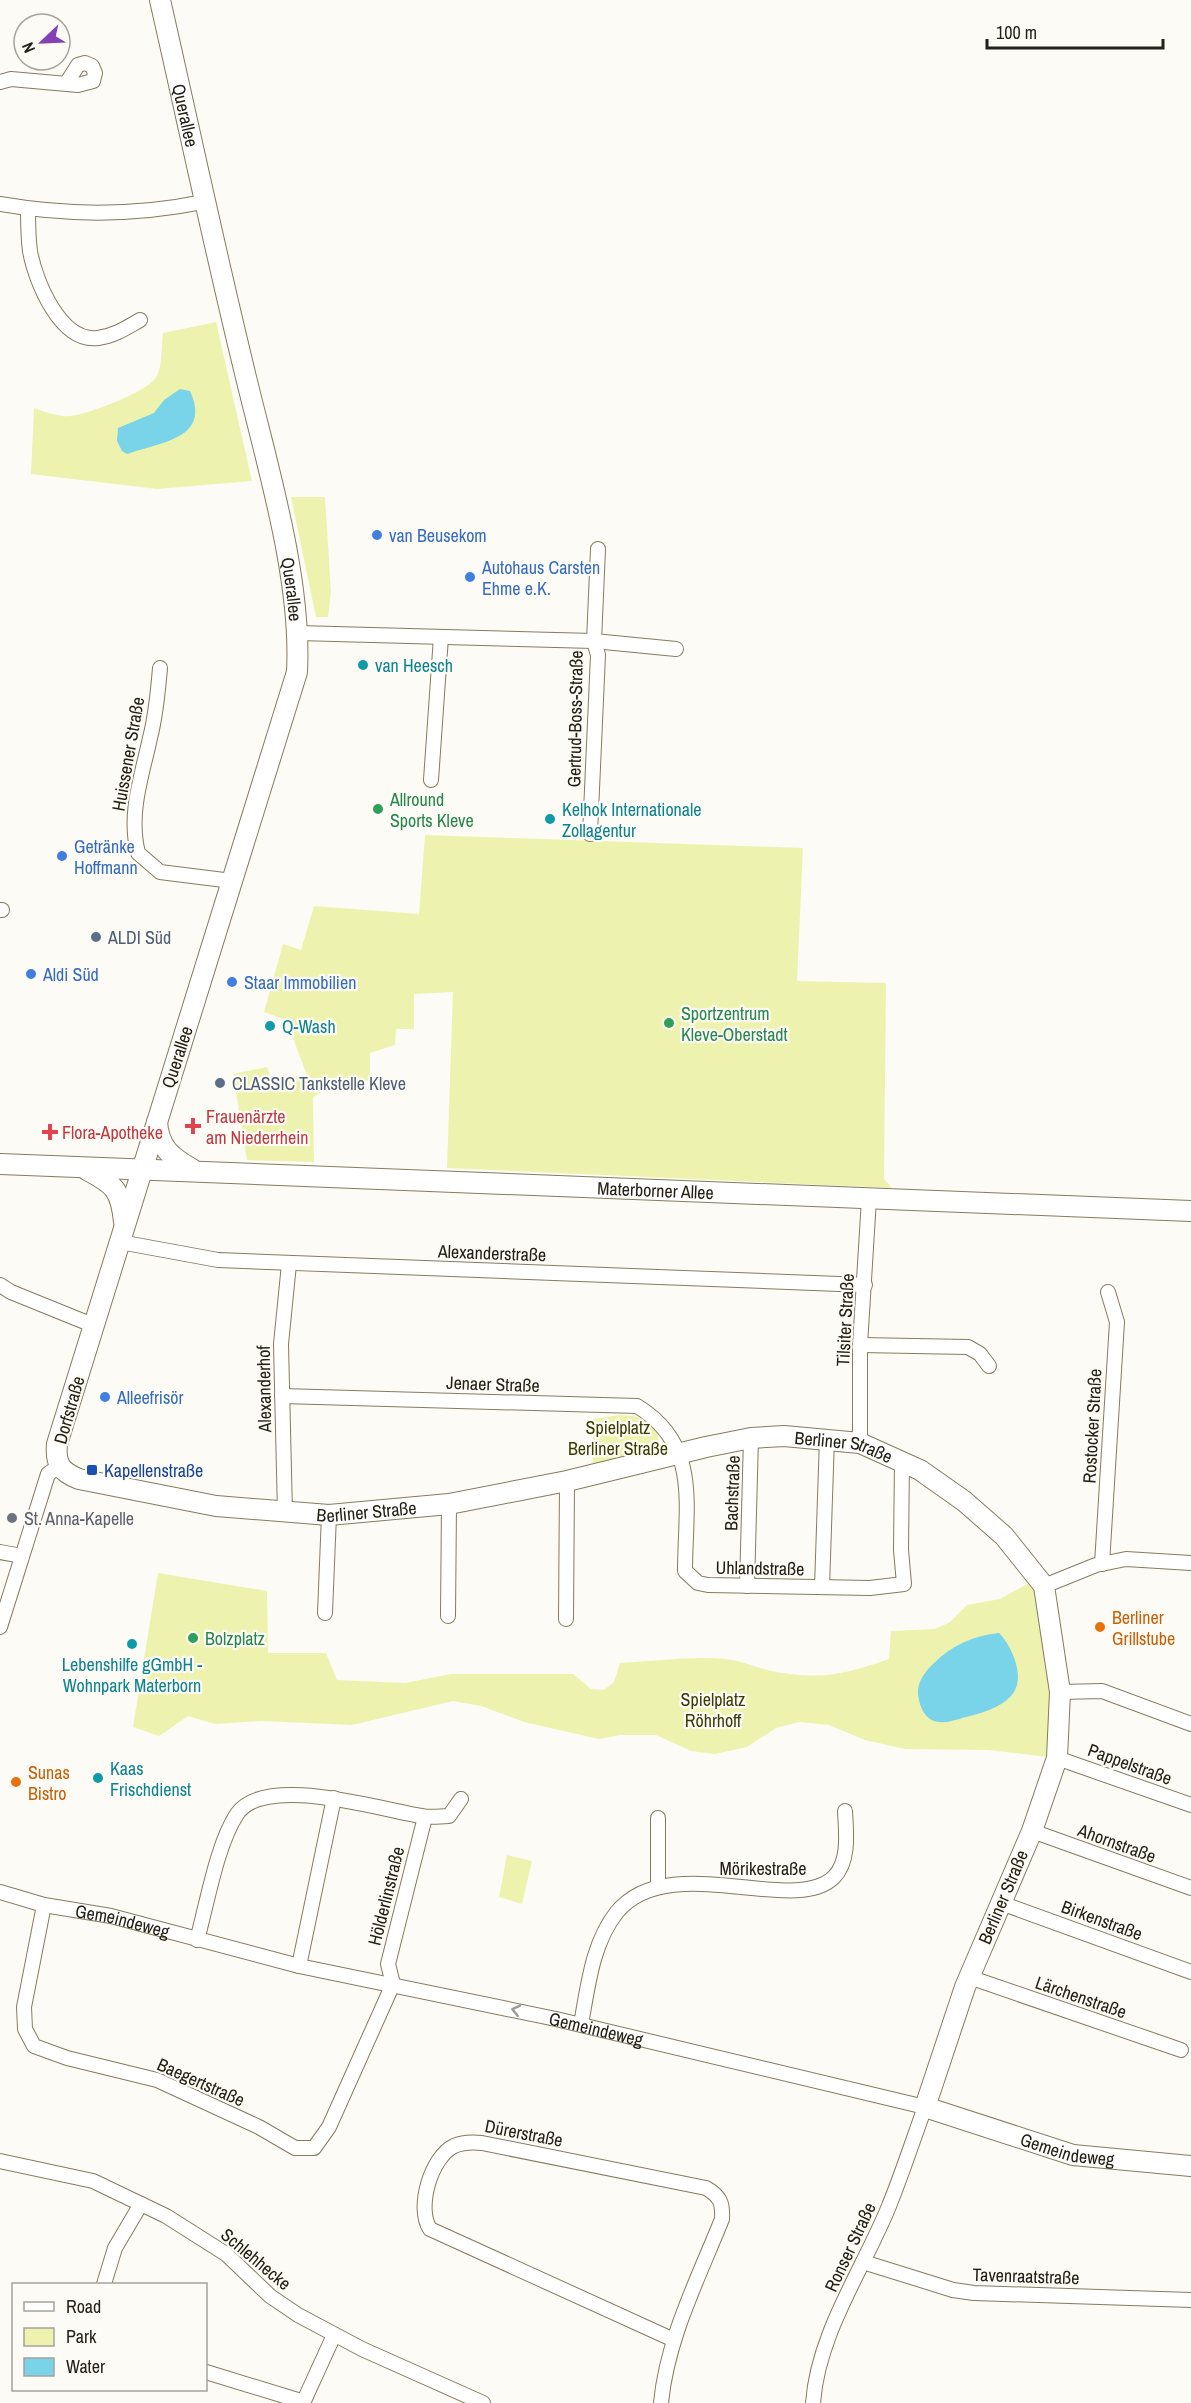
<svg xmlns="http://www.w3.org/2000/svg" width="1191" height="2403" viewBox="0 0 1191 2403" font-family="'Archivo Narrow',sans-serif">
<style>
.green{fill:#edf3ae}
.water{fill:#79d3e9}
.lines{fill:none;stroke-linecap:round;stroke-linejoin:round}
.street-casing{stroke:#857b5f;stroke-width:16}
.secondary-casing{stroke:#857b5f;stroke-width:22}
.street{stroke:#fff;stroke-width:14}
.secondary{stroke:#fff;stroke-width:20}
.oneway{stroke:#9c9b96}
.shop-dot{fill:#3f7fe0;stroke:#fdfbf5;stroke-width:2}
.culture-dot{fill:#0f9aa8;stroke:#fdfbf5;stroke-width:2}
.leisure-dot{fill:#2e9e5b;stroke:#fdfbf5;stroke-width:2}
.service-dot{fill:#5c6f8a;stroke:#fdfbf5;stroke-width:2}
.health-dot{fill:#e0444e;stroke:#fdfbf5;stroke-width:2}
.transit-dot{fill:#1a4fb4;stroke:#fdfbf5;stroke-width:2}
.worship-dot{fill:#6b7280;stroke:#fdfbf5;stroke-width:2}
.food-dot{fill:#e8710a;stroke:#fdfbf5;stroke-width:2}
.labels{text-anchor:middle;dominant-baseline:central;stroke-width:4.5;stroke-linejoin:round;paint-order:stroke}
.street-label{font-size:18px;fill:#242015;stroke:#fdfbf5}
.shop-label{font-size:18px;fill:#366cbe;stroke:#fdfbf5;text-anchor:start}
.culture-label{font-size:18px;fill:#0d838f;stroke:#fdfbf5;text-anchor:start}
.leisure-label{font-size:18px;fill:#27864d;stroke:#fdfbf5;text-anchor:start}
.service-label{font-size:18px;fill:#4e5e75;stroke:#fdfbf5;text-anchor:start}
.health-label{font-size:18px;fill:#be3a42;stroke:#fdfbf5;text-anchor:start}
.park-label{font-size:18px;fill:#3a3c04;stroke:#fdfbf5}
.transit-label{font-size:18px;fill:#164399;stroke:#fdfbf5;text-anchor:start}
.worship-label{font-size:18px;fill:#5b616d;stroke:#fdfbf5;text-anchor:start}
.food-label{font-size:18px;fill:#c56008;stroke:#fdfbf5;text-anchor:start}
</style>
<rect width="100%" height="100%" fill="#fdfbf5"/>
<!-- green -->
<path class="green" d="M216,322L252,481L157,489L31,474L34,408C45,412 58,417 70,416C87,415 145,392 155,379C163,369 161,346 163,333Z
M325,497L331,592L328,617H316L291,497Z
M425,835L803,848L797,981L886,983L884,1179L892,1188L447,1168L453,992L414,994V1029H396L395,1045L370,1053V1081H341L313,1097L314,1162L247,1160L233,1074L267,1067L272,1081L307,1075L286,1020L264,1012L283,944L301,950L314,906L419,914Z
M620,1415L634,1416L655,1423L659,1441L651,1453L593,1466V1419Z
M158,1573L267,1591L268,1653H326L337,1680L405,1683L451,1674H573L591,1689L604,1690L614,1682L620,1663C655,1661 691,1656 726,1659C743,1661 759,1669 776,1672C822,1680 846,1674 889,1659L891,1631L935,1629L950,1622L967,1605L1000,1599L1038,1578L1044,1586L1057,1758L989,1750L905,1749L865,1740L829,1725L799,1722L776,1728L747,1747L715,1754L691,1751L656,1735H620L599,1739L524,1722L481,1706L453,1701L352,1725L261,1721L215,1724L188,1716L159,1736L133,1727Z
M507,1855L532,1861L522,1904L499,1897Z"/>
<!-- water -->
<path class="water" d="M180,389L190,391C212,439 160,442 127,454L122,451L117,441L118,428L154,413L164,400Z
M999,1633C1012,1646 1027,1679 1011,1696C1000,1708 982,1713 966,1717C955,1720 941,1726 930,1719C924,1715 920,1706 919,1700C915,1685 923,1674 933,1664C951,1646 974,1635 999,1633Z"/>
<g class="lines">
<!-- street casing -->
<g class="street-casing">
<g id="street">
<path d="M0,82L11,79L78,85L93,81L95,73L92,66L85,63L78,65L66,84"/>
<path d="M0,204C69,216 135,216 203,202"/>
<path d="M28,209C28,223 28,237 30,251C35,280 60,343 98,338C114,336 126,328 140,320"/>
<path d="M298,633L594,641L676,649"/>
<path d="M160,668C158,692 156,715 150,738C142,776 128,813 138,853L160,872L232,881"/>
<path d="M431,780L441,637"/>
<path d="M590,834L598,655L594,641L598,549"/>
<path d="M0,910H2"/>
<path d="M120,1242L218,1260L865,1285"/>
<path d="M0,1285L11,1292L95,1326"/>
<path d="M860,1345L968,1347L980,1354L989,1366"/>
<path d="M282,1396L637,1406C701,1445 685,1506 685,1571L698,1583L708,1585L870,1588L904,1584L901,1550L902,1461"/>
<path d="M860,1443V1345L869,1199"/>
<path d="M285,1514L281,1344L289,1264"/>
<path d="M0,1552L22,1556"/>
<path d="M1102,1564L1117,1322L1108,1292"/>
<path d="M747,1586L751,1438"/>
<path d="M1044,1586L1096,1565L1126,1559L1191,1563"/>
<path d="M822,1587L827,1438"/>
<path d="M325,1613L329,1515"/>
<path d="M448,1616L449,1504"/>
<path d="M566,1619L567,1481"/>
<path d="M0,1627L48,1474L59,1466"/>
<path d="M1060,1692L1102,1691L1191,1724"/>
<path d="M1057,1758L1191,1805"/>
<path d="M1032,1831L1191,1888"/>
<path d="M658,1886V1818"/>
<path id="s1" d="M0,1892L44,1905L111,1916L299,1966L556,2019L925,2107C913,2140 902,2174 889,2206C863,2270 818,2333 813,2403"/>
<path d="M1001,1903L1191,1972"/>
<path d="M44,1905L24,2007L25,2029L34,2046L67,2058L157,2080L259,2127L295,2148H314L329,2127L393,1984L388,1964L425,1817"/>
<path d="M197,1940C207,1904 217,1844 237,1814C265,1773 381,1810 422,1816C431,1818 440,1816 449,1816L461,1799"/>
<path d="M299,1966L334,1798"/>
<path d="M969,1977L1181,2050"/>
<path d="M581,2024C588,1987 592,1943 617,1912C669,1849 794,1917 834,1877C850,1861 846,1831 845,1811"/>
<path d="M0,2161L93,2181L166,2216L226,2254L270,2296L298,2315L362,2349L483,2403"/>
<path d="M863,2262L953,2290L974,2293L1191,2300"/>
<path d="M104,2284L115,2248L141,2204"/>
<path d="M206,2372L304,2402"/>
<path d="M303,2403L334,2335"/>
<path d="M661,2403C667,2339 698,2279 722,2219C723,2203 720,2196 706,2188L482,2143C473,2142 463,2142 454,2146C431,2157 416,2208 430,2229L674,2340"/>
</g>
</g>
<!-- secondary casing -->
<g class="secondary-casing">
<g id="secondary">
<path id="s2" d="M160,0C188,123 214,246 244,369C266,462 302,577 297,672L57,1444C55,1464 61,1472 79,1479L216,1506L329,1515L449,1504L567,1481L706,1447L751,1438L784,1436L860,1443L920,1470L964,1501L1004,1536L1044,1586L1060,1692L1057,1758L1032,1831L965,1987L925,2107L1073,2155L1191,2166"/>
<path d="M157,1122C159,1148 171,1157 192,1169"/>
<path id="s3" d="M0,1164L1191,1211"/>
<path d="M87,1170C114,1184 121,1190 124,1222"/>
</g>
</g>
<!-- street -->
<use href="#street" class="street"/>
<!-- secondary -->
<use href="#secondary" class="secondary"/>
</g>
<!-- one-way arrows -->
<defs><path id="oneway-chevron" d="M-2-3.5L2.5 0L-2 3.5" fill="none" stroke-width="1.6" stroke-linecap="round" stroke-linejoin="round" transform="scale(1.5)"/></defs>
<use class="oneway" href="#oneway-chevron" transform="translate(516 2010) rotate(-167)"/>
<!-- markers -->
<g class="shop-dot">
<circle cx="377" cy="535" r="6"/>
<circle cx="470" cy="577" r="6"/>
<circle cx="62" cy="856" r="6"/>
<circle cx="31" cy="974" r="6"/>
<circle cx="232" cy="982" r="6"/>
<circle cx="105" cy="1397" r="6"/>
</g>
<g class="culture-dot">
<circle cx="363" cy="665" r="6"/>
<circle cx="550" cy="819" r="6"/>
<circle cx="270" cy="1026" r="6"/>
<circle cx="132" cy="1644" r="6"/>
<circle cx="98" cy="1778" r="6"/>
</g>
<g class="leisure-dot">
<circle cx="378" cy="809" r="6"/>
<circle cx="669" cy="1023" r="6"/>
<circle cx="193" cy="1638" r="6"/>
</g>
<g class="service-dot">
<circle cx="96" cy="937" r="6"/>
<circle cx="220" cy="1083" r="6"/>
</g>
<g class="health-dot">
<path d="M190 1117h6v6h6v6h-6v6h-6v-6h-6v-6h6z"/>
<path d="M47 1123h6v6h6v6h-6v6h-6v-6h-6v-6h6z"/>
</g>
<rect class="transit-dot" x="86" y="1464" width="12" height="12" rx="3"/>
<circle class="worship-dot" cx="12" cy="1518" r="6"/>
<g class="food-dot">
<circle cx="1100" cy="1627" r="6"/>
<circle cx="16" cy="1782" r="6"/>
</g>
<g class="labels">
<!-- street labels -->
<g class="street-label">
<text stroke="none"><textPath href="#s2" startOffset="118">Querallee</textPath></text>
<text stroke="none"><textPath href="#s2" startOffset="604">Querallee</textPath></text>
<text transform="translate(575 719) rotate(-89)">Gertrud-Boss-Straße</text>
<text transform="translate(128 754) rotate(-80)">Huissener Straße</text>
<text transform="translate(177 1057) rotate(-72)">Querallee</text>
<text stroke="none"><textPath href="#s3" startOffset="656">Materborner Allee</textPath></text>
<text transform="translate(492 1253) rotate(2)">Alexanderstraße</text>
<text transform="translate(845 1320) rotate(-87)">Tilsiter Straße</text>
<text transform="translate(493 1384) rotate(2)">Jenaer Straße</text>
<text transform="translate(264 1389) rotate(-91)">Alexanderhof</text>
<text transform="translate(69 1410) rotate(-74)">Dorfstraße</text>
<text transform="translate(1092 1426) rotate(-87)">Rostocker Straße</text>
<text stroke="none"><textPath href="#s2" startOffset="2318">Berliner Straße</textPath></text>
<text transform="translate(732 1493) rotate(-88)">Bachstraße</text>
<text stroke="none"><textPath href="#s2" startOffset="1832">Berliner Straße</textPath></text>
<text transform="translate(760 1568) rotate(1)">Uhlandstraße</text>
<text transform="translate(1130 1764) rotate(20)">Pappelstraße</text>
<text transform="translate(1117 1843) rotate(20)">Ahornstraße</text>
<text x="763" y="1868">Mörikestraße</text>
<text transform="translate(386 1896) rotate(-76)">Hölderlinstraße</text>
<text transform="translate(1003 1897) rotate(-67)">Berliner Straße</text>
<text transform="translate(1102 1920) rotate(20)">Birkenstraße</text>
<text stroke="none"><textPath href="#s1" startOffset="126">Gemeindeweg</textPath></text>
<text transform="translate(1081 1997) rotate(19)">Lärchenstraße</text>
<text stroke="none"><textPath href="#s1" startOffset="612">Gemeindeweg</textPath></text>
<text transform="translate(201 2082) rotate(24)">Baegertstraße</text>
<text transform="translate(524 2133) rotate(11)">Dürerstraße</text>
<text stroke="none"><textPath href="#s2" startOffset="3266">Gemeindeweg</textPath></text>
<text transform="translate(850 2247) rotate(-65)">Ronser Straße</text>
<text transform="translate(256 2259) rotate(40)">Schlehhecke</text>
<text transform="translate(1026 2276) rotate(2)">Tavenraatstraße</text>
</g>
<!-- shop labels -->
<g class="shop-label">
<text x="389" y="535">van Beusekom</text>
<text x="482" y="567">Autohaus Carsten<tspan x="482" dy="21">Ehme e.K.</tspan></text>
<text x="74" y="846">Getränke<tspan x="74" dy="21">Hoffmann</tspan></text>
<text x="43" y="974">Aldi Süd</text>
<text x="244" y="982">Staar Immobilien</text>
<text x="117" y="1397">Alleefrisör</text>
</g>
<!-- culture labels -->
<g class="culture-label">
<text x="375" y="665">van Heesch</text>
<text x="562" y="809">Kelhok Internationale<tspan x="562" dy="21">Zollagentur</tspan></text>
<text x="282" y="1026">Q-Wash</text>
<text x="132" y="1664" text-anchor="middle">Lebenshilfe gGmbH -<tspan x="132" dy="21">Wohnpark Materborn</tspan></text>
<text x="110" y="1768">Kaas<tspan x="110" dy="21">Frischdienst</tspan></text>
</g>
<!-- leisure labels -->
<g class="leisure-label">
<text x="390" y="799">Allround<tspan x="390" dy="21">Sports Kleve</tspan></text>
<text x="681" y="1013">Sportzentrum<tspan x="681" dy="21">Kleve-Oberstadt</tspan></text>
<text x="205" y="1638">Bolzplatz</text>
</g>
<!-- service labels -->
<g class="service-label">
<text x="108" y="937">ALDI Süd</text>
<text x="232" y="1083">CLASSIC Tankstelle Kleve</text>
</g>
<!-- health labels -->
<g class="health-label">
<text x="206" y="1116">Frauenärzte<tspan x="206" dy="21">am Niederrhein</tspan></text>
<text x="62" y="1132">Flora-Apotheke</text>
</g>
<!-- park labels -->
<g class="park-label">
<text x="618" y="1427">Spielplatz<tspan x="618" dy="21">Berliner Straße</tspan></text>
<text x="713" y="1699">Spielplatz<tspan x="713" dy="21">Röhrhoff</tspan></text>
</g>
<!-- transit labels -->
<g class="transit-label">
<text x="104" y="1470">Kapellenstraße</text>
</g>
<!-- worship labels -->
<g class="worship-label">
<text x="24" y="1518">St. Anna-Kapelle</text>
</g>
<!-- food labels -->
<g class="food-label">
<text x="1112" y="1617">Berliner<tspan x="1112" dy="21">Grillstube</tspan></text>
<text x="28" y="1772">Sunas<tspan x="28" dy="21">Bistro</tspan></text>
</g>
</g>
<!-- legend -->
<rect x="12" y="2283" width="195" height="108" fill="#fdfbf5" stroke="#a6a39b" stroke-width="1.5"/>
<rect x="24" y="2302" width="30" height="9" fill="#ffffff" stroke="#a6a39b" stroke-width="1.5"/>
<text x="66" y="2313" font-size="18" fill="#242015">Road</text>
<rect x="24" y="2328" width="30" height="18" fill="#edf3ae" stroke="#a6a39b" stroke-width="1.5"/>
<text x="66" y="2343" font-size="18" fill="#242015">Park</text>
<rect x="24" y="2358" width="30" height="18" fill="#79d3e9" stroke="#a6a39b" stroke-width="1.5"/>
<text x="66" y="2373" font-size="18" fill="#242015">Water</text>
<!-- north arrow -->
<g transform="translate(42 42) rotate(247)"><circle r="28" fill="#fdfbf5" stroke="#a6a39b" stroke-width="1.5"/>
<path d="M0-4.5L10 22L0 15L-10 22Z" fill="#8440b4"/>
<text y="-9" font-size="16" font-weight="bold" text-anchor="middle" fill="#242015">N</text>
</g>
<!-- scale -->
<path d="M987 39v9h176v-9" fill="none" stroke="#242015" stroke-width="3"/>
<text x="996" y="39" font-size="18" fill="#242015" stroke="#fdfbf5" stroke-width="4.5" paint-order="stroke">100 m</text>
</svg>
